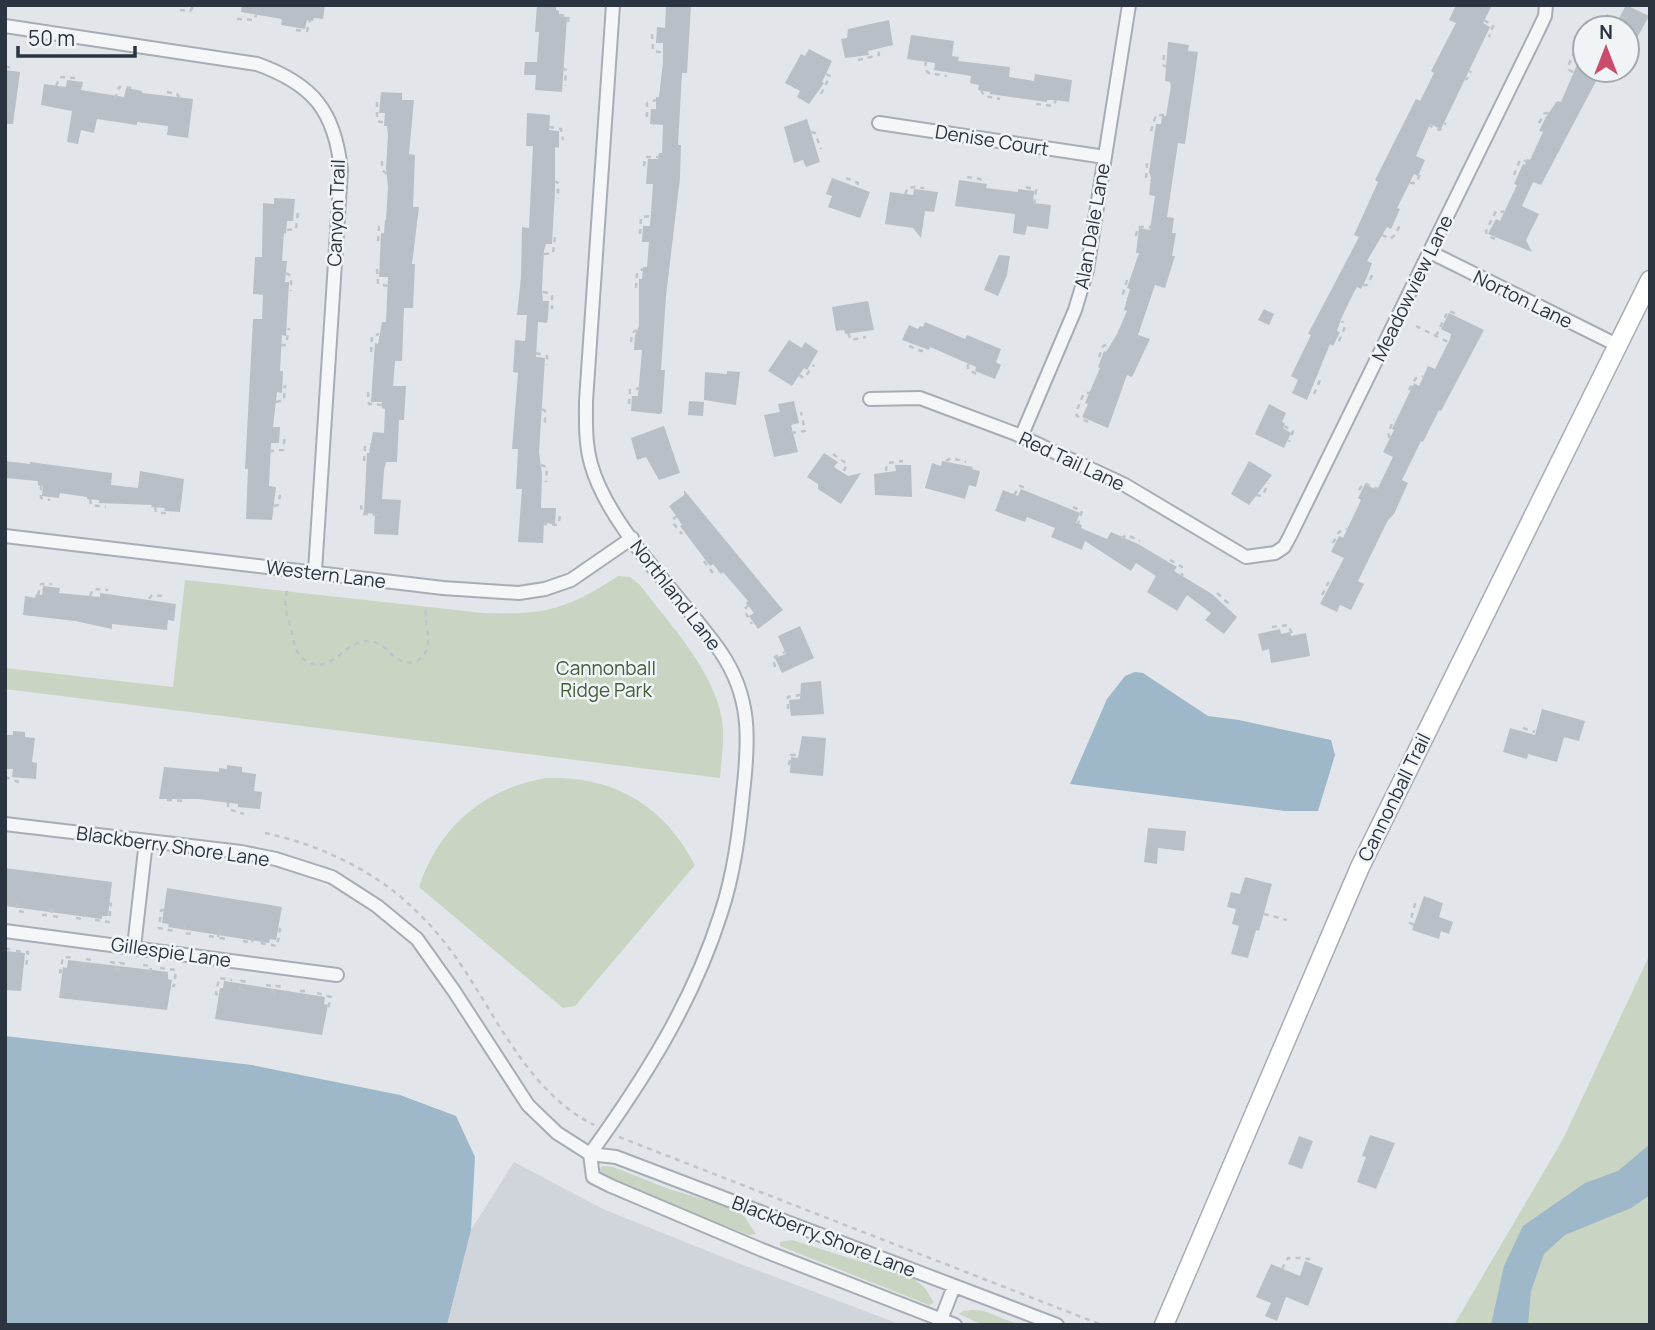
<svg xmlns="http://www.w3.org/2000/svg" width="1655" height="1330" viewBox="0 0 1655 1330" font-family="Manrope,sans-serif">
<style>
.built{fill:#d0d5dc}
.green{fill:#c9d4c3}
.water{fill:#9eb7c9}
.building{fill:#b9bfc7}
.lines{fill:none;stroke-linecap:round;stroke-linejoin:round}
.street-casing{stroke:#a7adb4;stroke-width:16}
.secondary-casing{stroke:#a7adb4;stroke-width:21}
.path{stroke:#bfc4c8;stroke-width:2.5;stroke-dasharray:5 5;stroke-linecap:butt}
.street{stroke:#f4f6f8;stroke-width:12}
.secondary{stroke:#fff;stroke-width:18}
.labels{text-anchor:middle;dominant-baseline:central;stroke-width:5;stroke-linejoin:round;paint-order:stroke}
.street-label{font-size:19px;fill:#2a3541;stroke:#f1f4f7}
.park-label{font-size:19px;fill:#425d38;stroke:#f1f4f7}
</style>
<rect width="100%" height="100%" fill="#e2e6ea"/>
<!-- built -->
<path class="built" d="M514,1162L603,1209L725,1258L902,1325H447L471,1230Z"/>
<!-- green -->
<path class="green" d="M618,576L630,577L639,584C670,625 719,675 723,728C724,744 721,762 720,778L5,689V668L173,687L185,580L483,613C545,615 566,610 618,576Z
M546,778C614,776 663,804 695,865L575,1006L563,1008L419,887C439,827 483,789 546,778Z
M1650,954V1325H1454L1563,1139Z
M603,1166L613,1167L669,1189L732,1208L744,1216L756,1234L749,1235L651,1197L602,1174L600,1168Z
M792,1240L913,1278L925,1288L934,1303L929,1305L780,1246V1242Z
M973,1310L984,1311L1019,1325H983L959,1314L963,1311Z"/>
<!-- water -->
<path class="water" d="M1135,672L1143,673L1208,716L1239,720L1331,740L1335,755L1318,811H1285L1070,784L1107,699L1125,676Z
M5,1036L252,1065L400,1095L456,1116L475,1157L471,1230L447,1325H5Z
M1650,1144V1195L1631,1208L1565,1235L1544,1254L1531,1291L1528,1325H1491L1504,1266L1523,1226L1585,1183L1618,1171Z"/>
<!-- building -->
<path class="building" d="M242,5H325L323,19L314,18L313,21L307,20L305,29L281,25L282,19L241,12Z
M537,5H556V10L559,11V16L567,17L562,92L535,90L536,75H524L525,62H537L539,32H535Z
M666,5H691L687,73H682L678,145H681L680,178L666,296L661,370H665L662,413L659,414L631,411L632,396H638L642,350H634L635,335L639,326V279H642L643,267H647L649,242H642L643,226H650L653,184H646L648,159H658L659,153H662L663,125L650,124L651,109H656V97H659L663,62V43H656L657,27L665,28Z
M1456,5H1492L1483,23L1490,27L1441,129L1430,124L1416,156L1425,160L1418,176L1414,174L1397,208L1400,209L1391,229L1387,227L1367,261L1372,263L1367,277L1361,289L1357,287L1353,294L1341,319L1337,331L1340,332L1333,346L1330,344L1307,400L1292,393L1298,380L1291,376L1311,335L1308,334L1359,237L1354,235L1378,182L1375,180L1416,99L1420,101L1434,73L1431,71L1456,23L1449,20Z
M1626,5L1649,16L1627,56V28H1614Z
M889,20L893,45L868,51L869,55L845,58L841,39L847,38L848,29Z
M911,35L954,41L952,56L959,57L958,61L1010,67L1009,77L1034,81L1035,74L1072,80L1069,102L1055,100H1047V102L990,94V92L978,90L979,85L970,83L971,76L934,70L935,63L907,59Z
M1168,42L1189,45L1188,51L1198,52L1185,144L1178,143L1167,217L1174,218L1172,233H1176L1172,256H1175L1165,288L1155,285L1138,335L1150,339L1132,377L1127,375L1108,428L1082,417L1088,404L1085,403L1100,368L1098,367L1104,351L1106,352L1117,334L1127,311L1124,310L1130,289L1127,288L1139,253H1136L1139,228L1150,230L1155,196L1149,195L1151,178L1149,172L1156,124H1161L1162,116H1166L1171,86L1170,82L1165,81Z
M1585,46V70H1602L1541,185L1533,182L1522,206L1539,214L1526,240L1532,252L1488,234L1496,219L1500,221L1517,185L1514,184L1523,164L1525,165L1527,159L1530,160L1543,132L1539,131L1546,117L1557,101L1561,102Z
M809,49L832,61L822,82L824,83L809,104L797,97L800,91L785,83L801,54L805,56Z
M5,70L20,72L13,124H5Z
M67,80L83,82L81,90L124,97L126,88L142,91V93L193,99L188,138L167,135L168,126L137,122V125L97,119L94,133L81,130L78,144L67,142L72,111L41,105L44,84L66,87Z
M381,92L402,93V100H414L409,154L415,155L413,207H419L412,264H415L413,308H404L402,361H395L393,386H406L404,420H399L397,462H386L384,470L382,499L401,500L398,535L374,534L375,514L364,513L367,453H369L373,432L384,433L385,409L382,408V402H371L375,343L378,344L382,322H386L388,277H379L381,233H384L385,220H386L388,187L386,168L388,135L387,126H384L385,113H379Z
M527,113L550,115L549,130L559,131V148L555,147V191L552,244H546L544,251L542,288L543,301H549L548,317L547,323L538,322L536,357L545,358L539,452L542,474L541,508H556L555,524L544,523L543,543L518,542L522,489H516L518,449H512L518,373L513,372L515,340L525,341L527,315H517L521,277L522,227L529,228L533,146H526Z
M807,119L820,162L806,167L803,160L794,163L784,127Z
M832,178L870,192L860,218L828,207L832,196L826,194Z
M959,180L987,184L986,188L1018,192V189L1034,191L1033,203L1051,205L1048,229L1027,226L1025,235L1013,233L1015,214L955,206Z
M914,189L938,192L934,212L925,211L921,238L913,228L885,224L890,192L913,195Z
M274,198L295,199L293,221H287L286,234L284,233L282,261H287L285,282H289L286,336L282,335L280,371H283L282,393L277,392L273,427H280L279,443H271L269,486L276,487L272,520L246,519L248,469H245L253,319H262L263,295L253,294L255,257H262L263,203L274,204Z
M999,255L1010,256L1007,275L998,296L984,290Z
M868,301L874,330L845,334L844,330L836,331L832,307Z
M1264,309L1274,314L1269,325L1258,320Z
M1449,313L1484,330L1441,411L1439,410L1423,442L1421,441L1402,480L1408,483L1394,514L1388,520L1358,581L1364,584L1351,610L1340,605L1337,612L1320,604L1344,558L1331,552L1339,536L1343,538L1361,500L1358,498L1365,484L1377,490L1393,457L1383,452L1394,430L1392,429L1414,383L1419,386L1428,366L1435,369L1450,339L1451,334L1441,329Z
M925,322L965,339L967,335L1001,349L996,362L1001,365L995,379L975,371L976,367L930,347L929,350L902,340L909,325L918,329L920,326L923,327Z
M789,340L802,348L805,342L818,351L807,370L804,368L792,386L768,371Z
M727,371L740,372L736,405L704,400L705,372L727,374Z
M689,401L704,402L703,416L688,415Z
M794,401L799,423L791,425L798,452L774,457L764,415L780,412L778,404Z
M1269,404L1286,413L1282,422L1285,423L1283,428L1291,433L1284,448L1255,434Z
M664,426L680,473L659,480L646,457L637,460L631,438Z
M824,453L838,462L834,467L848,476L861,473L841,504L818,489V484L807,477Z
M5,461L30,464V462L112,473L111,485L138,488L140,471L184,479L180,512L164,511L165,508L151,507L152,505L99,503V500L87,499V497L60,493L59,498L42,496L43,486L38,485V481L5,478Z
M942,461L973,467L972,469L980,471L976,487L969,485L965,499L925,488L932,463L941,466Z
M1249,461L1272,475L1249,505L1231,494Z
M895,465H911L912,497L875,495L874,474L896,471Z
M1021,489L1080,513L1076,523L1082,525L1081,528L1107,539L1111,532L1138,544L1177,567L1174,571L1212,594L1237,617L1224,634L1205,620L1211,613L1187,595L1177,611L1147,592L1156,576L1136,563L1131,571L1085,541L1082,550L1051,537L1055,528L1027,517L1025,522L995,511L1003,490L1018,496Z
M684,490L783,610L758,629L749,616L754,613L746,603L748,601L723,572L721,574L713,564L710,566L680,526L682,525L677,517L669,506L684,495Z
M43,586L60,588L59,593L100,597V593L176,604L174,621L168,620L167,630L112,624V629L75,621L23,615L25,596L35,598L36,594L42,595Z
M800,626L814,658L782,673L775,658L786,654L778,636Z
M1280,629L1281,634L1290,632L1291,636L1306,633L1310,656L1271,663L1269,649L1262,651L1258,634Z
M821,681L824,714L791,716L789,700L800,699L801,683Z
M1542,709L1585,721L1579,741L1564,737L1557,762L1528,754L1527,759L1503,752L1510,728L1535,735Z
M13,731L25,732V737L35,738L32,762L37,763L36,779L12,777L13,769H5V735H13Z
M802,736L826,738L823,776L790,773L791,757L798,758Z
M227,765L242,767V772L256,774L254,791L262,792L260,809L238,807V804L198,799H159L164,767L219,772V768L227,769Z
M1148,828L1186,831L1184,851L1158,848L1157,864L1144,862Z
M5,868L112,882L108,916H102V919L5,906Z
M1245,877L1272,884L1259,931L1256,930L1248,958L1231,954L1239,926L1232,924L1236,909L1227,907L1231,892L1240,894Z
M167,888L282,907L276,940L270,939L269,943L168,927L169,924L162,923Z
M1424,896L1443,903L1439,917L1453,922L1449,934L1441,931L1439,939L1412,930Z
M5,951L25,953L21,991L5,990Z
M68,960L168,972V979L172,980L167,1010L59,998L63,967L67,968Z
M224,981L325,997L324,1004L328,1005L322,1035L215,1019L220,988H223Z
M1370,1135L1395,1143L1376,1189L1357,1182L1366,1157L1362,1156Z
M1299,1136L1313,1141L1302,1169L1288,1164Z
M1305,1261L1323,1268L1308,1306L1286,1297L1277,1321L1265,1316L1271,1303L1256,1297L1271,1264L1300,1276Z"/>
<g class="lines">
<!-- street casing -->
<g class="street-casing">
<path id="street" d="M5,26L257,64C313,84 335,111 341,170L315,571
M879,123L1105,157
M1430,252L1617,345
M870,399L920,398L1016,434L1125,485L1246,557L1275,553L1284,547L1290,536L1536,35L1545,16L1546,5
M1021,437L1075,310L1087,270L1129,5
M5,536L443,588L519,593L545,589L571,580L632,538
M5,824L241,852L276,859L332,877L377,906L417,939L454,991L528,1105L557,1133L590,1154L616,1157L1057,1325
M5,931L337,975
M134,947L146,841
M590,1154C644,1079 693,1002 721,913C734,874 739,833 743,793C749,741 752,697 720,651C682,597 608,527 591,464C585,443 586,422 586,401L613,5
M590,1154L593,1177L611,1186L762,1250L955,1325
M939,1325L954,1286"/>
</g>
<!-- secondary casing -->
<g class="secondary-casing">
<path id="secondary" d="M1164,1325L1360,867L1650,280"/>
</g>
<!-- path -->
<path class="path" d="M180,10L190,11L193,7
M559,15L568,16L569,26
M237,19L254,20L256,15
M1484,20L1493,26L1489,37
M1601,23L1606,15L1621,22
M296,30L307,31L310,20
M652,34L653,51L666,53
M1164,55L1163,65L1167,67
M858,60L879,55L878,48
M926,61L925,70L929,73L947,76
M5,67H13
M562,68L566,70L565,86
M1573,72L1569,70L1568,66L1574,53
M1464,79H1467L1471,71
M56,86L60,77L75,78
M981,90L984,96L1000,99
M167,92L177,94L179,97
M821,94L830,76L826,74
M115,99L119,87L134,88
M377,102V121L385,123
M1036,104L1053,106L1056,100
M647,117V103L656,100
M1539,123L1545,113H1549
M1428,125L1440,130L1446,123
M549,127L561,129L563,140
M1151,131L1156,115H1167
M811,132L815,133L821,149
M382,161V170L387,174
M1147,163L1146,178L1151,180
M644,166L645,157H658
M1514,175L1520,160L1526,161
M967,177L980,179L982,183
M846,178L858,183L856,187
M554,181L558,183V199
M1410,183H1416L1422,170
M1026,187L1036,190L1034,205
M905,194L908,187L924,188
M287,230L296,229L298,212
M640,234L641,217L653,216
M1382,235L1390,239L1395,235L1400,225
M1136,236L1138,227H1151
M1495,239L1487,235L1486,231L1496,211L1504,212
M378,241L379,227L384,224
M544,254L553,253L555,237
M377,269L378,284L392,287
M286,273L291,276V291
M1127,280L1123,294L1128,298
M1363,285H1367L1374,272
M636,288L637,272L643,269
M543,292L550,293L552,296V309
M1416,326L1448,342
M848,333L851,340L866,337
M1436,336L1448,311L1458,314
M1339,341L1345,327L1342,321
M631,342L632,333L637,330
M281,345H286L289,328
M909,346L921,351L926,349
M371,352L372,336L379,334
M536,353L547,356V365
M1099,357L1103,346L1110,344
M968,364V370L981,376
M799,375L804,378L814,365
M1409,390L1416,378L1423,376
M368,392L369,404L382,405
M1314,394L1320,380L1318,376
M276,402L284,400L285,385
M629,404L630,390L641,388
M542,409L545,411V426
M1088,422L1077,416L1076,412L1084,393H1090
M1284,426L1293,431L1289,442
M791,433L805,431L801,412
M1390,438L1388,433L1394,419
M269,451L283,450L285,435
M833,454L847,464L842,475
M364,461L365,446L370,444
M946,461L951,458L966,462
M541,465L547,467L546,482
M886,471L887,463L903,461
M41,485V498L50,500
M1359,490L1364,483L1380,490
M1014,495L1020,486L1029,489
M1256,495L1262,496L1269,483
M90,499L91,505L106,507
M361,505L362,514L378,515
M274,506L278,505L280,495
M155,507L156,512L171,514
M1073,507L1082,511L1078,524
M677,516L673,519V523L682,534
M542,524L558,525L560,516
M1121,538L1127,535L1140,541
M1333,543L1339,532L1347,529
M1170,560L1182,567V576
M704,561L712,572H719
M287,591C282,609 290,620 293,638C295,648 297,655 306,661C332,676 344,640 369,641C390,642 390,666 416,662C438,647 423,629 426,607
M1217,593L1228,603V608
M38,595L41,584H52
M1322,595L1328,583L1332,581
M90,596L93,589L108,590
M149,599L152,595L162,596
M748,605L744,610L752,624
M1272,627L1288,625L1293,636
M775,667L773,658L785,652
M788,709V697L800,695
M1523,728L1535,732
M789,765L791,755H799
M5,777L19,782
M167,800L185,801L186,799
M228,802V809L244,814
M265,833C318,844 376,871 415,910C438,931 458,959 474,985C507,1038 537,1096 594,1125
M17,903V911L25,912
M52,908L51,916L60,917
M5,909H7
M164,910H161L159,928L174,931
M1264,914L1287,920
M42,915H49L50,908
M76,918L84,919L85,911
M95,920L109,922L111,904H109
M185,925L184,933L193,934
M1414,925L1410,923L1416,900
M221,928L220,938L226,939
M209,936L218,938L219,928
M243,941L252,943L253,933
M261,943L277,946L280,929L278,928
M5,949H9L8,956
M16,951L28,952L26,967H23
M110,962L117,963L116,972
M143,965L151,966L150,976
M84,968L85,959L94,960
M160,968L176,970L174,986H172
M62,972H60L63,957L76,958
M118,973L120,963L127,964
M266,985L273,986L272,996
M239,991L241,981L251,982
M300,991H307L306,1001
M317,993L331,997L327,1011
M218,995L216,994L219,978L232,980
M274,996L276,986L285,987
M619,1137L1102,1325
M1282,1269L1288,1258C1297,1258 1305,1257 1315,1261"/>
<!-- street -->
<use href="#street" class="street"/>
<!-- secondary -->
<use href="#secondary" class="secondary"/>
</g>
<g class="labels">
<!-- street labels -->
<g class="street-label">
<text transform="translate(992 140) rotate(9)">Denise Court</text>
<text transform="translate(336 213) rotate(-88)">Canyon Trail</text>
<text transform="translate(1092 226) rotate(-80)">Alan Dale Lane</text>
<text transform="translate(1412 288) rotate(-64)">Meadowview Lane</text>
<text transform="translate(1523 299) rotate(26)">Norton Lane</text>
<text transform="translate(1072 461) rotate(25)">Red Tail Lane</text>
<text transform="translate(326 574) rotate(7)">Western Lane</text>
<text transform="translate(676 595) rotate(52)">Northland Lane</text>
<text transform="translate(1394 797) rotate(-64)">Cannonball Trail</text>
<text transform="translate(173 846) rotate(8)">Blackberry Shore Lane</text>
<text transform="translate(171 952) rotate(8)">Gillespie Lane</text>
<text transform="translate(824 1236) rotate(21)">Blackberry Shore Lane</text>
</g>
<!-- park labels -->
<g class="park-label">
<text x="606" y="668">Cannonball<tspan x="606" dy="22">Ridge Park</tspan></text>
</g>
</g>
<!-- border -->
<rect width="1655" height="1330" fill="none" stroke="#2a3541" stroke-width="14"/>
<!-- north arrow -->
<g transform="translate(1606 49)"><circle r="33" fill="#f1f4f7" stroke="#a1a8ae" stroke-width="2"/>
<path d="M0-5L12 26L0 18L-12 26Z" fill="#cb4b6a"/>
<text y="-10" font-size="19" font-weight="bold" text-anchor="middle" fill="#2a3541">N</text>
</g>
<!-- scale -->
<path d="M18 46v10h117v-10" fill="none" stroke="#2a3541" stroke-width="3.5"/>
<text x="28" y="46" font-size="21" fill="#2a3541" stroke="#f1f4f7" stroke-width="5" paint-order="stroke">50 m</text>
</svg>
